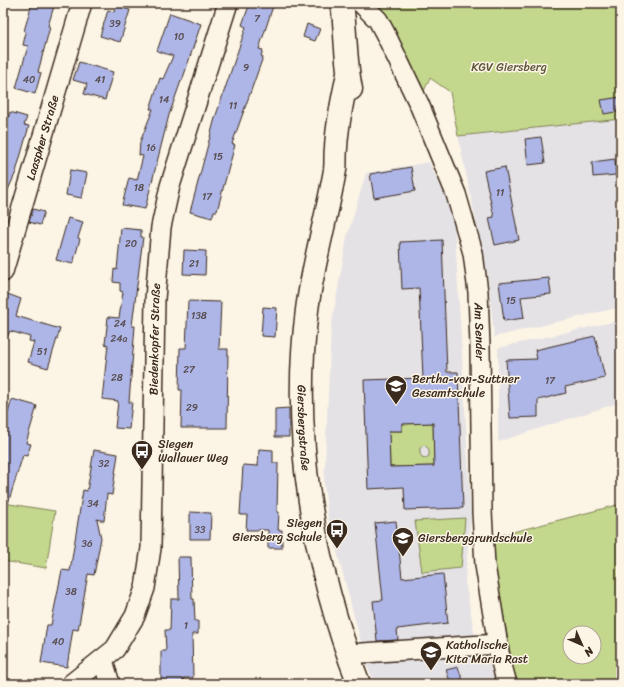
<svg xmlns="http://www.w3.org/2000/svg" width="624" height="687" viewBox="0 0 624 687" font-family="Sriracha,sans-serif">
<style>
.built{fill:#e5e2e6}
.green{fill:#c4d88d;stroke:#808156;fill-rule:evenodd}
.building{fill:#aeb6e7;stroke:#3b2a1e;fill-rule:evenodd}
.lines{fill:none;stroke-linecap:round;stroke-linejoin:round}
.minor-casing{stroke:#3b2a1e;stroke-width:22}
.tertiary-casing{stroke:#3b2a1e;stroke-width:25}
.minor{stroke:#fcf5e5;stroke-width:19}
.tertiary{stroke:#fcf5e5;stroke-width:22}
.labels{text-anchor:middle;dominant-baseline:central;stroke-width:3;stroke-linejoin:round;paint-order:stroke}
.number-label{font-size:10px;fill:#584d50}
.park-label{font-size:12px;fill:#5d563a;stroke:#fcf5e5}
.street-label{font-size:12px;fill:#3b2a1e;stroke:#fcf5e5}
.poi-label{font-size:12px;fill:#3b2a1e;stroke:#fcf5e5;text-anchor:start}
</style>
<rect width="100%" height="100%" fill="#fcf5e5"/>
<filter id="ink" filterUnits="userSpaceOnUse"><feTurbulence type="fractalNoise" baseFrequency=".025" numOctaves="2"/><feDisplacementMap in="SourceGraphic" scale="8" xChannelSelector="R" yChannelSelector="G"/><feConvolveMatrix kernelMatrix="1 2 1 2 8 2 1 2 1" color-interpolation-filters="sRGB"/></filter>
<g filter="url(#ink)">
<!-- built -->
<path class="built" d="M621,119V307L494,337L488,278L458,136Z
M429,162L454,215L471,513L465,581L475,636L362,646L328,518L324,484L331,327L347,237L366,173Z
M621,320V402L498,442V348Z
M485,650L496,684H375L364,659Z"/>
<!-- green -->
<path class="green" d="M376,3H621V119L458,136L450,92L430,78L424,91Z
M433,423L434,466L390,467L389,431H402V424ZM424,445L429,449V456L424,459L420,454V448Z
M3,503L55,511L46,568L3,561Z
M621,504V684H519L513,669L490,538ZM570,633H594V657H570Z
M465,518L461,568L422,572L415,521Z"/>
<!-- building -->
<path class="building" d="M32,3H55L48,26L50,27L38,72L41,73L35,94L16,88L28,46L23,45L26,32L24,31Z
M250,3H274L259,49L263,50L261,56L263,57L232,144L235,145L227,174L217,211H214L212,218L190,212L215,118L246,27L242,25Z
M116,6L130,10L120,42L100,36L108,10L114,12Z
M170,13L201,24L182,81H181L169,115L145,209L122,205L129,178L137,180L143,156L139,155L140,142L153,109H150L160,78L163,79L173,56L157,51Z
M307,24L320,29L315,41L303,37Z
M79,62L113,72L105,100L84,94L87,84L73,80Z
M621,97V111L604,114L601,100Z
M10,112L27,117L24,125L29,126L16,172L3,201V134Z
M541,137L545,163L528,165L525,139Z
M615,159L616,175L593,177L592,162Z
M411,167L415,191L374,198L370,174Z
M505,167L519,240L495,245L489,218L494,217L484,171Z
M70,170L87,173L82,198L66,195Z
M33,209L44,212L40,225L29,222Z
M68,218L83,222L78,238L80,239L73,264L56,260Z
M121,228L141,230V237H143L132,326H135L129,402H132L129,429L115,428L118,401L102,399L108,345L105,344L108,317L119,318L123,292L120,291V283L113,282L114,269L117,270Z
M442,240L447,372H458L463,508L405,510L404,487L368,489L364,380L423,378L419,288L402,289L400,242ZM433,423L434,466L390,467L389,431H402V424Z
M184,250L206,251L205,275L183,274Z
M549,278L551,294L521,297L524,318L504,321L499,283Z
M5,293L21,299L16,316L60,329L48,368L28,362L34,342L29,341L30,337L10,331L3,346V302Z
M188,301L221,302L219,349H228L227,428H181L182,390H179L180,348H186Z
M263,307L277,308L275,337L261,336Z
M595,336L605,378L565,387L566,393L538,400V417L510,418L506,360L537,359L535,350Z
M12,399L37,406L26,443L31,444L27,456L23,455L6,510H3V430Z
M289,408V437H275V409Z
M259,449L273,450V463H278L277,512H279L278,530H282V548H268V530H246L247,515H240L243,465L258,466Z
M94,450L118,454L112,495L107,494L104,521L97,519L101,538L94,575L88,574L78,630L73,629L67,667L41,663L47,625H51L62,570L70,571L83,490L87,491Z
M190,512L211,513L210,539H190Z
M396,521L402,578L443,574L448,623L397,629L398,640L377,641L373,601L383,600L375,523Z
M178,557H191L192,599H194L195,621H198V634H192L193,678H183L184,684H161V651H166L165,630H170L171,599H179Z
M458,667L464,684H451L446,670Z"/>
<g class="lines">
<!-- minor casing -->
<g class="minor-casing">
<g id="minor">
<path id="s1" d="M361,3L378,20L386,35L419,104L456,194L473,253L478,292L480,346L482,512L485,565L500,658L507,684"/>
<path id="s2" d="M3,272L82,3"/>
<path d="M348,654L498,644"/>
<path d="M103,660L110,684"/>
<path id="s3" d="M71,684L115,649L135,616L145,588L151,548L155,299L161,227L170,186L228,3"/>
</g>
</g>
<!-- tertiary casing -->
<g class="tertiary-casing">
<g id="tertiary">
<path d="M342,3C346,31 345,61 351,89"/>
<path id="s4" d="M348,74C343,98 337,123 336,148C335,155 336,163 335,170C327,217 313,263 307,310C291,436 313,566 359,684"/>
</g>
</g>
<!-- minor -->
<use href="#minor" class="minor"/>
<!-- tertiary -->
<use href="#tertiary" class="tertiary"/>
</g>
</g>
<!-- icons -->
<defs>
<g id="school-pin" transform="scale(1.15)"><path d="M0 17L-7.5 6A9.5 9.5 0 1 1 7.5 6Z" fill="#3b2a1e" stroke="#fcf5e5"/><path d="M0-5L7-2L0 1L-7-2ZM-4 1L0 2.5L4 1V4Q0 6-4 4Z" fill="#fff"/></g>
<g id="bus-pin" transform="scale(1.15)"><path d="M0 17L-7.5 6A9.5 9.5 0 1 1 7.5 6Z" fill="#3b2a1e" stroke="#fcf5e5"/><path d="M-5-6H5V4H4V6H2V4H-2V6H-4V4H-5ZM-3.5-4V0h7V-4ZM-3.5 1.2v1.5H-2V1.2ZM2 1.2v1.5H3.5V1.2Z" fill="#fff"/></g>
</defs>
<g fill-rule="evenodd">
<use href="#school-pin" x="396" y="386"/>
<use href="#bus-pin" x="142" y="451"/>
<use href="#bus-pin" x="337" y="530"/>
<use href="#school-pin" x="403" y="538"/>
<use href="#school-pin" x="431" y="652"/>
</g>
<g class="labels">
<!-- number labels -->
<g class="number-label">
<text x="257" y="19">7</text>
<text x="115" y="24">39</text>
<text x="179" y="37">10</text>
<text x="246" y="68">9</text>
<text x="29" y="80">40</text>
<text x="100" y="80">41</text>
<text x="164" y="100">14</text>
<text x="233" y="106">11</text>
<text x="151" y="148">16</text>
<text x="218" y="157">15</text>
<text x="139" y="188">18</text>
<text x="500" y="193">11</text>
<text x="207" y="197">17</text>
<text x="131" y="244">20</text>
<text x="194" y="264">21</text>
<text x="511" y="301">15</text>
<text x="199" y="316">138</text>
<text x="120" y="324">24</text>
<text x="119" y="339">24a</text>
<text x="42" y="352">51</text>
<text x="189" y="370">27</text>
<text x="117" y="378">28</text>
<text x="550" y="381">17</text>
<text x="192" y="408">29</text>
<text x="104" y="464">32</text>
<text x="93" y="504">34</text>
<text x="200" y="530">33</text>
<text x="87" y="544">36</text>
<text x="71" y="592">38</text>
<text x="186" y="626">1</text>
<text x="58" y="642">40</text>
</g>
<!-- park labels -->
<g class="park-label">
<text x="509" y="67">KGV Giersberg</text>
</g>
<!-- street labels -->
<g class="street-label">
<text stroke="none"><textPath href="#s2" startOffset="140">Laaspher Straße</textPath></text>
<text stroke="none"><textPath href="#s1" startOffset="355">Am Sender</textPath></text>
<text stroke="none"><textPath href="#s3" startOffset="374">Biedenkopfer Straße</textPath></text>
<text stroke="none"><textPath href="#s4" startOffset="358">Giersbergstraße</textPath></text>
</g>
<!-- poi labels -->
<g class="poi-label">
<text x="412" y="379">Bertha-von-Suttner<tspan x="412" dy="14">Gesamtschule</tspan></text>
<text x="158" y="444">Siegen<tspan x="158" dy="14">Wallauer Weg</tspan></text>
<text x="322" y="523" text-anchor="end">Siegen<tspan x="322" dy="14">Giersberg Schule</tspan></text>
<text x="418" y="538">Giersberggrundschule</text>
<text x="446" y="645">Katholische<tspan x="446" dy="14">Kita Maria Rast</tspan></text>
</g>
</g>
<!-- margin -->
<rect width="624" height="687" fill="none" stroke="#fcf5e5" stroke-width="16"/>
<rect x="8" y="8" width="608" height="671" fill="none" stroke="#3b2a1e" stroke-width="1.5" filter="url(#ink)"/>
<!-- north arrow -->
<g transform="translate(582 645) rotate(135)"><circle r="19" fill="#fcf5e5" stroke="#afa495"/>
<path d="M0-3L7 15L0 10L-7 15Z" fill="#3b2a1e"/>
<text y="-6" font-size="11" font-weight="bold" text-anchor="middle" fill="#3b2a1e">N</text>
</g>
</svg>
